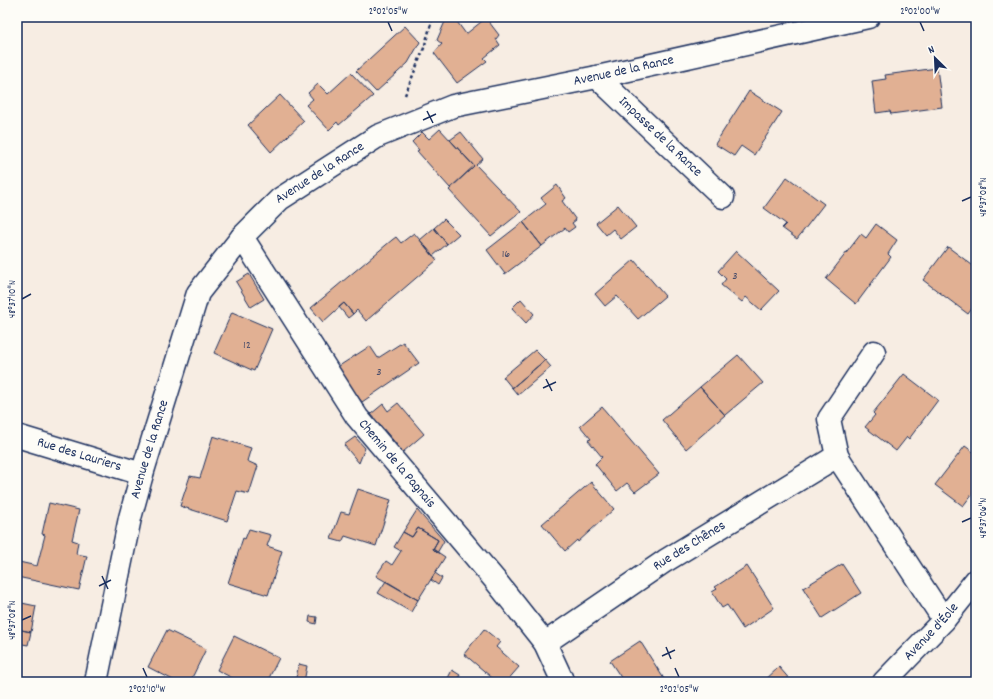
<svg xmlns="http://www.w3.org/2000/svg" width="993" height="699" viewBox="0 0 993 699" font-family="Dekko,sans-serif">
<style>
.building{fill:#e1b093;stroke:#1b2f5e}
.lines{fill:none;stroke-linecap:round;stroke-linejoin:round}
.street-casing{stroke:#1b2f5e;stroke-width:25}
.path{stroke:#1b2f5e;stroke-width:2.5;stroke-dasharray:3 3;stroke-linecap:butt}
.street{stroke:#fdfcf7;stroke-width:22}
.ticks{fill:none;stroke:#1b2f5e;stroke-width:1.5}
.labels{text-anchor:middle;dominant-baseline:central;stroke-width:3;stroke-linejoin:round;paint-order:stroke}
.number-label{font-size:12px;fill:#4c4f6b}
.street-label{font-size:14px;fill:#1b2f5e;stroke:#fdfcf7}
.neatline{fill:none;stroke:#1b2f5e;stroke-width:1.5}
.ticks-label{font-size:10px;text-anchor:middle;fill:#1b2f5e}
</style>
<rect width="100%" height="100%" fill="#f7ede3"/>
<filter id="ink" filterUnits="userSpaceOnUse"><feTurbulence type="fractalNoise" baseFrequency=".025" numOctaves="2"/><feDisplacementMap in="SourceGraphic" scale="8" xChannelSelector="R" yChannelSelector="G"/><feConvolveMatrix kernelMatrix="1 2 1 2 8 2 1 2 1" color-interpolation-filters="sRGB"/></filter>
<g filter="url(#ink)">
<!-- building -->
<path class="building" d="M447,17H456L455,19L466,34L486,18L499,35L496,39L500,45L484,58L487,61L457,83L434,53L442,44L437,40Z
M405,26L420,42L408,63L376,92L356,71Z
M937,68L942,107L891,114L890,111L876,113L872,81L886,79L885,75Z
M351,73L373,96L339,125L337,122L329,130L306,105L313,99L308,93L318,84L328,94Z
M749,91L782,112L754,155L741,146L734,156L715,144Z
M280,95L304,121L271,152L248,125Z
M440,129L474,166L450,188L417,151L419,150L412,142L422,132L429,139Z
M461,132L483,159L476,165L521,212L491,236L449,190L474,166L450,140Z
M787,177L824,204L797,239L782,228L786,224L764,208Z
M557,185L566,198L562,201L576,220L572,223L575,227L568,232L565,228L542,246L523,222L546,204L541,198Z
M618,205L636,227L621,239L613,229L606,235L596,223Z
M444,219L459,234L447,244L434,228Z
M523,222L542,246L505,274L487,250Z
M876,224L897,240L888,254L891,257L856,304L826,279L861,234L866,238Z
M434,228L447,244L433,256L420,240Z
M414,233L437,260L366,321L357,310L353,314L344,303L323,322L311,308L392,240L396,237L401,243Z
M948,247L976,268V303L968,314L923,280Z
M736,251L779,291L761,310L746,297L742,302L721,285L726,279L718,271Z
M634,260L665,296L638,319L617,296L605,306L595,294Z
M249,274L264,299L251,307L236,282Z
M521,299L534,314L526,323L512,308Z
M344,303L353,314L348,318L339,307Z
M232,312L272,329L254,371L214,353Z
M403,342L419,363L362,402L336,368L370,346L378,358Z
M535,350L545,360L512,388L503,377Z
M738,355L763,383L725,415L700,387Z
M545,360L551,367L518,395L512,388Z
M904,374L938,400L909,439L907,437L896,451L865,427L875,415L873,413Z
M700,387L725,415L686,449L662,420Z
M398,403L424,434L403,452L371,414L383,404L388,411Z
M602,407L659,474L635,492L627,483L617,491L595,464L602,457L588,440L591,439L580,426Z
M213,436L251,448L247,461L258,466L249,494L237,491L227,521L180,506L190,476L200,478Z
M355,437L365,448L359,463L344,445Z
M965,446L976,454V489L963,506L935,485Z
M591,482L614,509L578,542L577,540L565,551L542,524Z
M358,489L391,500L376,546L345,536L342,542L331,539L341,512L349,514Z
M49,503L79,510L72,540L78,542L76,554L87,556L79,590L17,577L19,562L37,566L45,535L42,534Z
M417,510L444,541L437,553L433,549L438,540L418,528L412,537L403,532Z
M418,528L438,540L433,549L445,557L418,600L376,576L386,561L392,565L401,551L394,547L403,532L412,537Z
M249,529L271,535L267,546L282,551L268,595L228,583L243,538L245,539Z
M842,564L861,593L822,618L803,588Z
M747,566L774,608L743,629L727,605L722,608L712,592L717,589L715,587Z
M435,573L442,578L438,585L431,580Z
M386,581L418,600L411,612L378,593Z
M17,602L36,606L31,632L17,629Z
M310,616L317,617L316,624L309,622Z
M17,629L31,632L28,645L17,643Z
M484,629L500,642L496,647L519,667L506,682H497L464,654Z
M167,630L206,649L190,682H177L148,667Z
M234,636L279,658L267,682H240L217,670Z
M640,641L666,682H624L610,661Z
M299,664L307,666L304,682H295Z
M779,667L792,682H763Z
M452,670L460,675L457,682H446Z"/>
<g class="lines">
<!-- street casing -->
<g class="street-casing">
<g id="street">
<path id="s1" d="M597,77L723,197"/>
<path id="s2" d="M242,237L357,417L495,580L545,643L563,682"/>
<path id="s3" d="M17,436L142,474"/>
<path d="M837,456L944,620"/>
<path id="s4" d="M545,643L665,561L837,456L829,419L874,352"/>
<path id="s5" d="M96,682L130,518L142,474L198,293L242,237L280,199L378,136L453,106L597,77L868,17"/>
<path id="s6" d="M884,682L944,620L976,580"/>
</g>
</g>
<!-- path -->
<path class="path" d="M405,95L424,48L433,17"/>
<!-- street -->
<use href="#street" class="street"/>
</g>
</g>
<!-- ticks -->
<path class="ticks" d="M388,22L392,31M920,22L924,31M427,111L433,123M423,120L436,114M962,201L971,197M22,299L31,294M546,379L552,391M543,388L556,382M962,522L971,518M102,576L108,589M99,586L111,580M22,620L31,616M666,647L671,659M662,656L675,650M143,668L147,677M675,668L679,677"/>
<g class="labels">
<!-- number labels -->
<g class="number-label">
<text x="506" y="254">16</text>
<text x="735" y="276">3</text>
<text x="247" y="345">12</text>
<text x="379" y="372">3</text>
</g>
<!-- street labels -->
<g class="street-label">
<text stroke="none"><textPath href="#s5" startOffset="899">Avenue de la Rance</textPath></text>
<text stroke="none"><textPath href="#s1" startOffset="87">Impasse de la Rance</textPath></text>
<text stroke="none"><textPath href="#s5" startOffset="575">Avenue de la Rance</textPath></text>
<text stroke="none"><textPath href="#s5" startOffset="239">Avenue de la Rance</textPath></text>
<text stroke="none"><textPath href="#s3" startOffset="65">Rue des Lauriers</textPath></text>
<text stroke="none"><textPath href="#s2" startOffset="275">Chemin de la Pagnais</textPath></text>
<text stroke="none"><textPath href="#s4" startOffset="174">Rue des Chênes</textPath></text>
<text stroke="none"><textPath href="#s6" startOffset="69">Avenue d'Éole</textPath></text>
</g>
</g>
<!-- margin -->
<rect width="993" height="699" fill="none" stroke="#fdfcf7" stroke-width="44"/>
<!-- north arrow -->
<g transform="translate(935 58) rotate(336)" stroke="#fdfcf7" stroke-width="3" paint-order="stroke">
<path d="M0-3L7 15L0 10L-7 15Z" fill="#1b2f5e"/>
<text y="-6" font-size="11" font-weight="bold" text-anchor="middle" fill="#1b2f5e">N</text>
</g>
<rect x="22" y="22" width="949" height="655" class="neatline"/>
<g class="ticks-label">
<text x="388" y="14">2°02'05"W</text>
<text x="920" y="14">2°02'00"W</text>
<text transform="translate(982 197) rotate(-90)" y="4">48°37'08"N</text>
<text transform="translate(11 299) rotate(-90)" y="4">48°37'10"N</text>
<text transform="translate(982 518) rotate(-90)" y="4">48°37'06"N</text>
<text transform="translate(11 620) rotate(-90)" y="4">48°37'08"N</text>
<text x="147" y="692">2°02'10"W</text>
<text x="679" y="692">2°02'05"W</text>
</g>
</svg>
